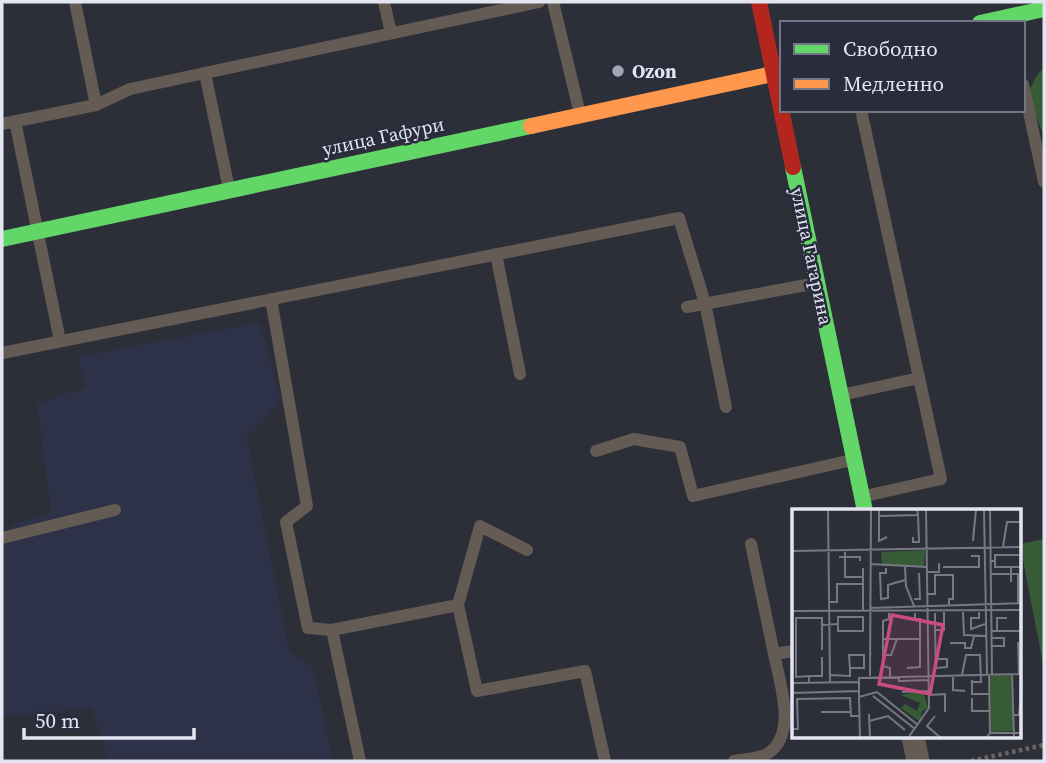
<svg xmlns="http://www.w3.org/2000/svg" width="1046" height="763" viewBox="0 0 1046 763" font-family="'Source Serif 4',serif">
<style>
.built{fill:#2e3248}
.green{fill:#375a37}
.lines{fill:none;stroke-linecap:round;stroke-linejoin:round}
.path{stroke:#696563;stroke-width:4.5;stroke-dasharray:3.5 3.5;stroke-linecap:butt}
.lane{stroke:#645b55;stroke-width:12}
.street{stroke:#645b55;stroke-width:23}
.fast{stroke:#63d668;stroke-width:16}
.slow{stroke:#ff974d;stroke-width:16}
.jam{stroke:#b3261e;stroke-width:16}
.poi-dot{fill:#a3a5b0;stroke:#282c3d;stroke-width:2.5}
.labels{text-anchor:middle;dominant-baseline:central;stroke-width:5;stroke-linejoin:round;paint-order:stroke}
.poi-label{font-size:19px;font-weight:bold;fill:#e3e5f1;stroke:#282c3d;text-anchor:start}
.street-label{font-size:19px;fill:#e3e5f1;stroke:#282c3d}
.inset-road{fill:none;stroke:#767882;stroke-width:2}
.view{fill:#ca4b80;fill-opacity:0.15;stroke:#ca4b80;stroke-width:3.5}
.inset-edge{fill:none;stroke:#e3e5f1;stroke-width:3.5}
</style>
<rect width="100%" height="100%" fill="#2d2f38"/>
<!-- built -->
<path class="built" d="M260,322L281,401L247,438L289,651L313,667L333,761H108L92,708L2,716V534L14,524L51,512L37,404L86,387L77,357Z"/>
<!-- green -->
<path class="green" d="M1044,68V135L1036,117L1023,103L1037,75Z
M1044,539V669L1020,544Z"/>
<g class="lines">
<!-- path -->
<path class="path" d="M971,761L1044,745"/>
<!-- lane -->
<path class="lane" d="M384,2L391,33
M553,2L580,114
M205,73L229,189
M1023,84L1044,182
M96,105L130,89L539,2
M861,110L941,479L865,496
M15,121L60,341
M2,124L96,105L75,2
M496,254L520,374
M271,299L307,506L286,522L308,628L332,630L360,761
M687,307L817,283
M2,353L679,218L705,303L726,407
M841,395L919,378
M596,451L634,439L680,447L693,496L852,460
M2,538L115,510
M751,544L774,654
M458,605L480,526L527,550
M332,630L458,605L477,691L585,671L605,761
M734,761C744,759 758,759 767,754C798,735 780,684 774,654L794,651"/>
<!-- street -->
<path class="street" d="M913,737L918,761"/>
<!-- fast -->
<path class="fast" d="M980,23L1044,9
M793,167L865,511
M2,239L531,126"/>
<!-- slow -->
<path class="slow" d="M531,126L782,72"/>
<!-- jam -->
<path class="jam" d="M759,2L793,167"/>
</g>
<!-- markers -->
<circle class="poi-dot" cx="618" cy="71" r="7"/>
<g class="labels">
<!-- poi labels -->
<g class="poi-label">
<text x="632" y="71">Ozon</text>
</g>
<!-- street labels -->
<g class="street-label">
<text transform="translate(383 136) rotate(-12)">улица Гафури</text>
<text transform="translate(812 256) rotate(78)">улица Гагарина</text>
</g>
</g>
<!-- overview -->
<g transform="translate(792 509)">
<rect width="229" height="229" fill="#2d2f38"/>
<path d="M133,41L132,57H90L89,43ZM219,166L221,222L199,223L198,167ZM131,182L136,199L130,202L128,213L109,199L113,195L125,202L128,194L109,186Z" fill="#375a37"/>
<path class="inset-road" d="M36,0L38,173M87,0V32L95,28M192,0L195,165M198,0L200,165M88,7L126,6L125,0M182,19L181,32L184,0M121,28V33H127L126,6M211,38L215,13H230M53,40V68H71V59M0,42L230,38M47,48H68V52M198,52H203V46H230M203,52V58H230M78,55L135,58M113,58L114,77L122,97M151,58H187V47H179M94,59V64H88L89,90L96,89V76L113,71M135,63H147V54M198,65H219V58M71,68V102M219,73V65H226V94M135,85H143V66H161V90H157V96M122,90H128L127,64M37,93H45V75H71M78,99L230,94M0,102L230,101M171,103L172,126L194,127M187,103V109H179V120L193,115M97,104V110L91,112V157L98,159V167M143,104V121H152V103M30,116L46,115V108H71V122H46V115M143,121L144,159L155,158V150H144M200,122H230M205,122V109H215M200,129H212V137H200M91,130H128M226,133L227,165M158,134H173V139H179L182,127M91,146H99L105,130M115,159L128,158V110H123V104M220,165L222,229M38,166L58,167V159L57,146H72V159H58M161,166V181L173,182M170,166L174,146H188L189,173H180M17,167H30V148M78,167L79,0M107,167V172L137,171M180,171V185H197M0,174L67,173M17,174V167L4,168V109H30V141M110,183L137,182M0,184L67,182M137,186L153,185V203M81,187L123,220M67,188L68,229M180,189V202H197M29,203H58M77,205L78,229M221,206H227L230,172M143,207L135,217L149,229M77,212L96,207L113,221M126,216L85,183L67,188V169L230,165M0,220H6L5,190L58,189L59,207H67M198,224H230M116,229L137,199L134,0M194,229L198,224L197,165"/>
<path class="view" d="M100,106L151,116L138,185L87,175Z"/>
<rect width="229" height="229" class="inset-edge"/>
</g>
<!-- border -->
<rect width="1046" height="763" fill="none" stroke="#e3e5f1" stroke-width="7"/>
<!-- legend -->
<rect x="780" y="21" width="245" height="91" fill="#282c3d" stroke="#737685" stroke-width="2"/>
<rect x="794" y="44" width="35" height="10" fill="#63d668" stroke="#737685" stroke-width="2"/>
<text x="843" y="56" font-size="21" fill="#e3e5f1">Свободно</text>
<rect x="794" y="79" width="35" height="10" fill="#ff974d" stroke="#737685" stroke-width="2"/>
<text x="843" y="91" font-size="21" fill="#e3e5f1">Медленно</text>
<!-- scale -->
<path d="M24 728v10h170v-10" fill="none" stroke="#e3e5f1" stroke-width="3.5"/>
<text x="35" y="728" font-size="21" fill="#e3e5f1" stroke="#282c3d" stroke-width="5" paint-order="stroke">50 m</text>
</svg>
